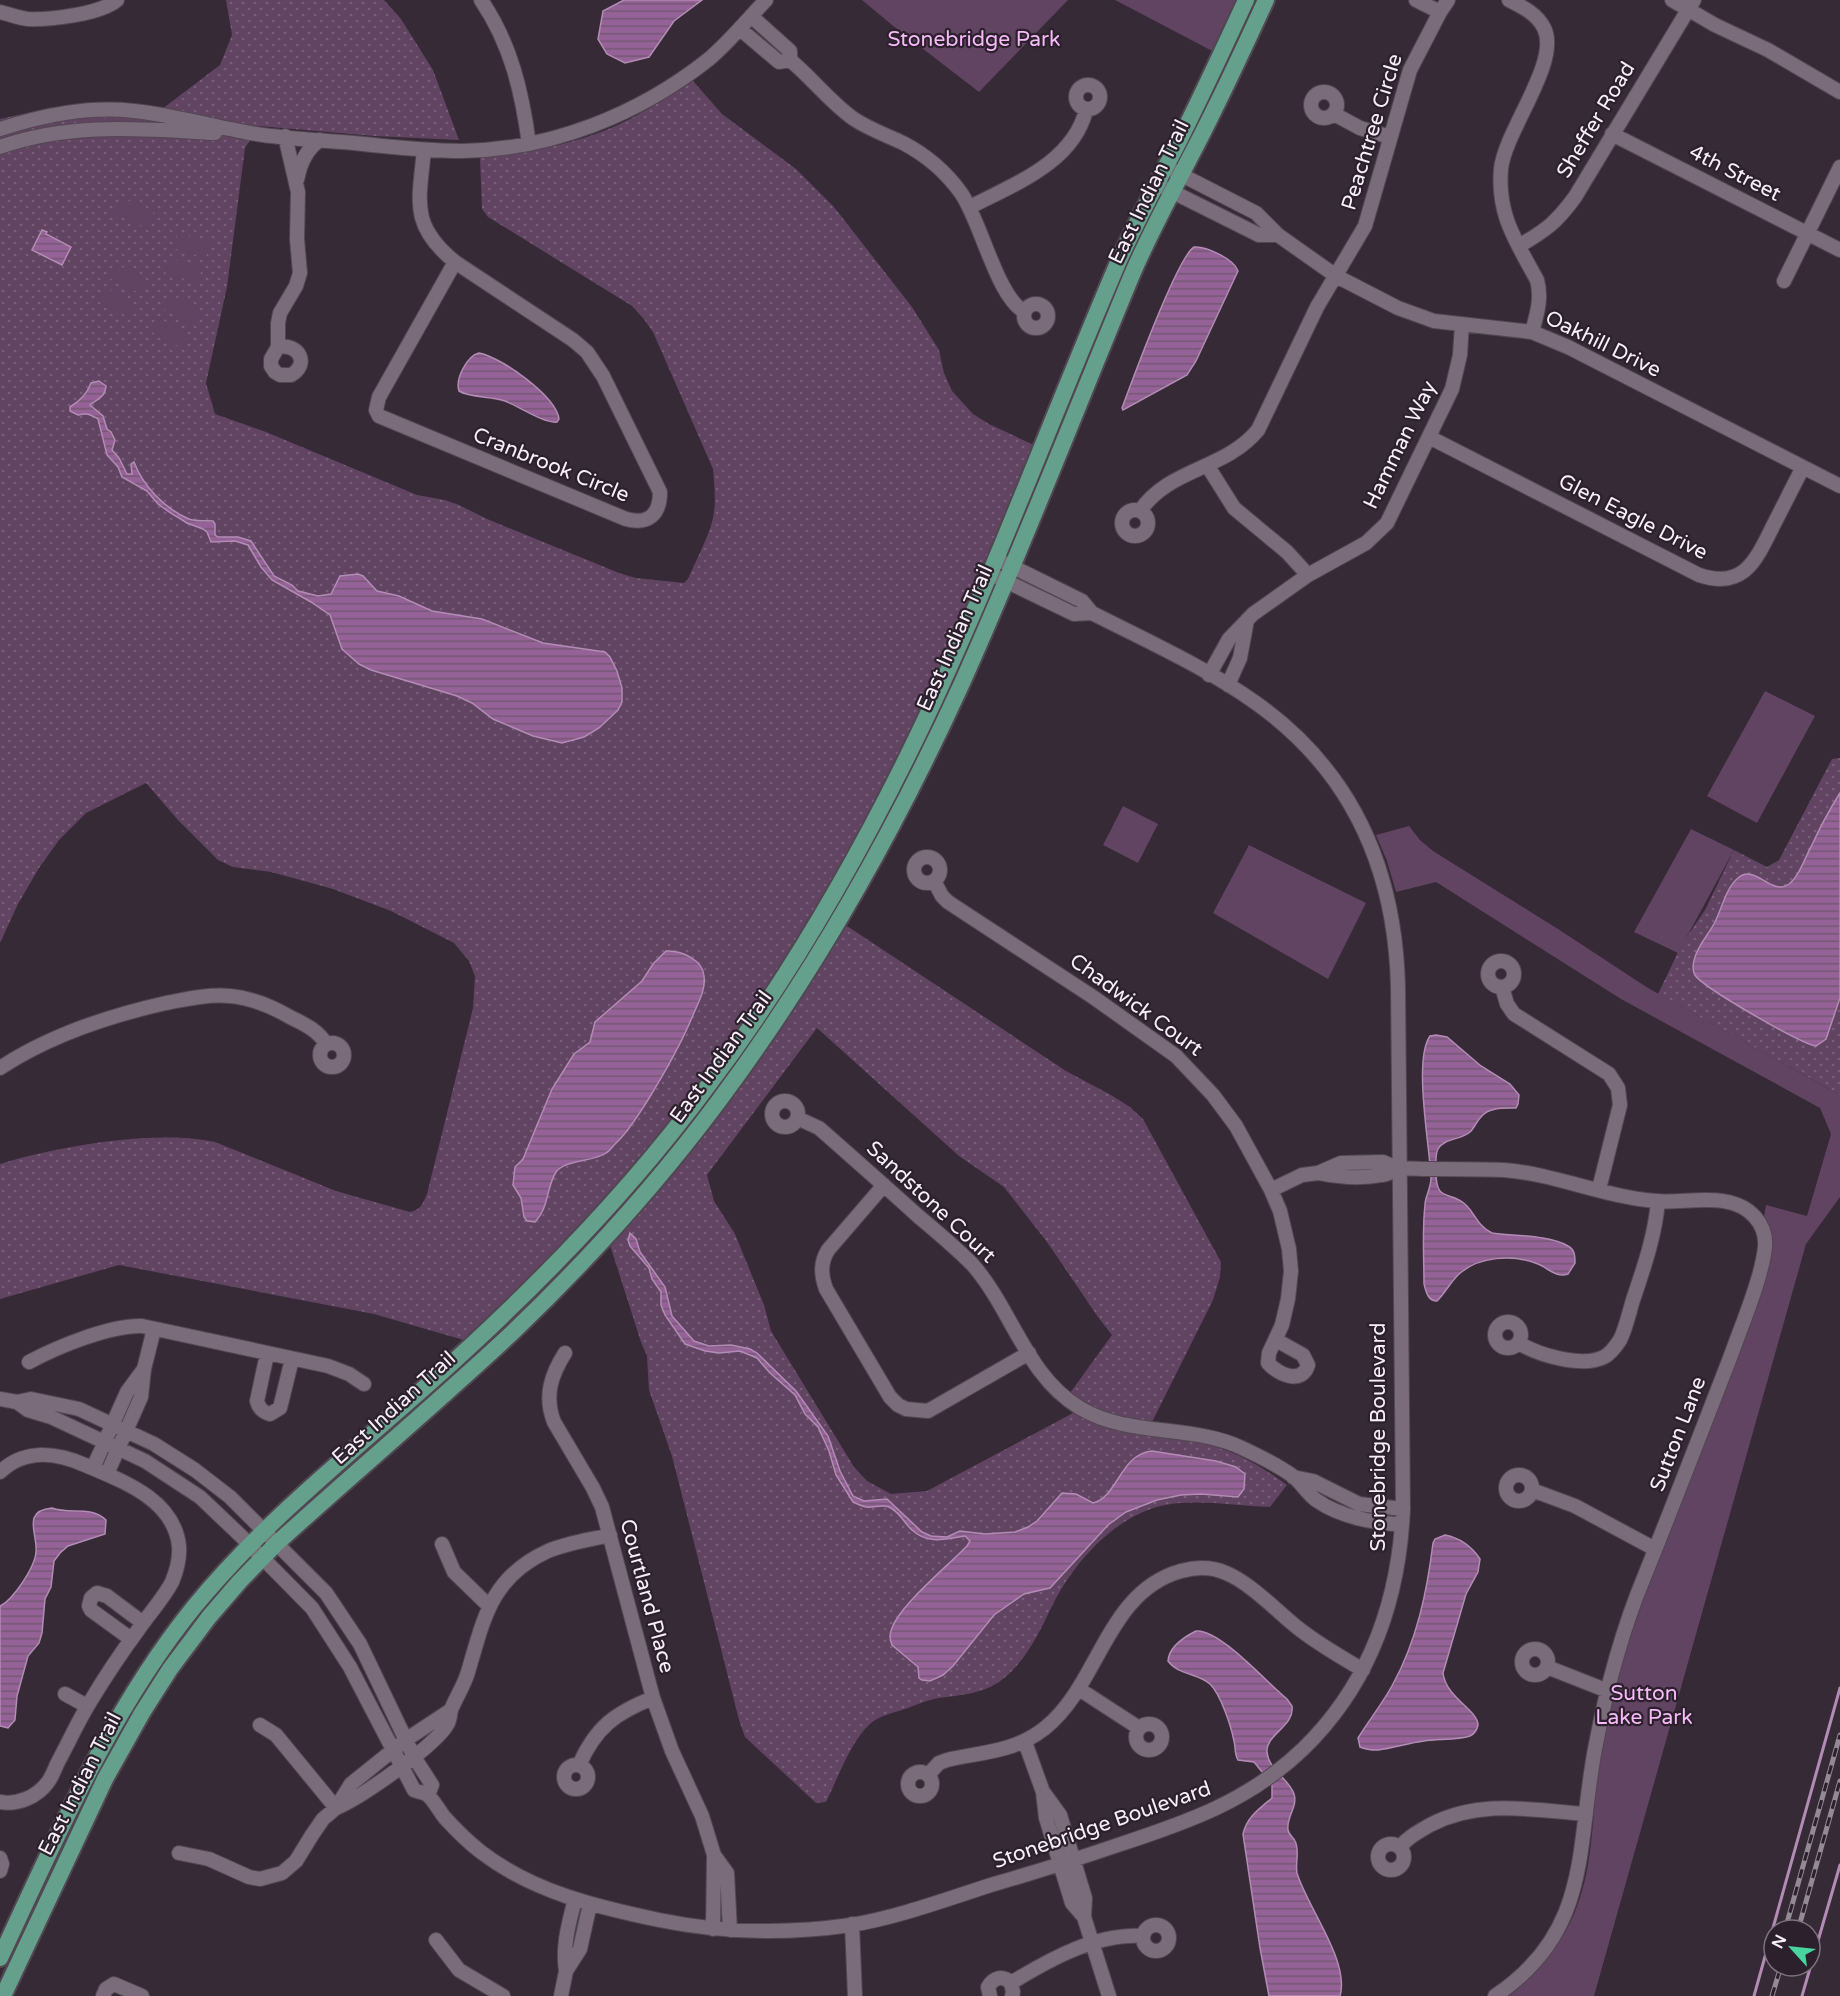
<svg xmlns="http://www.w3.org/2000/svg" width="1840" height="1996" viewBox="0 0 1840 1996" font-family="'Varela Round',sans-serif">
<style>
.grass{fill:url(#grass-dots);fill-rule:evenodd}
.green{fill:#614362}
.water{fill:url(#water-rules);stroke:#b28cb4;stroke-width:1.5}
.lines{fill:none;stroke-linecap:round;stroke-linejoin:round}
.stream{stroke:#b28cb4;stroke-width:3}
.minor-casing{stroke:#514752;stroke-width:16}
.major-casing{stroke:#514752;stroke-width:20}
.minor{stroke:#7b6c7b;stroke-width:14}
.major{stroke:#64a08b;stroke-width:16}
.rail-casing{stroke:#948a94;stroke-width:5}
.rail{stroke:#2c202c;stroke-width:3;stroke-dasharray:9;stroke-linecap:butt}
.labels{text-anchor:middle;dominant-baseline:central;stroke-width:4.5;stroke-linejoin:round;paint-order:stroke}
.park-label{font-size:21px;fill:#f5baf7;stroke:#2c202c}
.street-label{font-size:21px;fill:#f7eff7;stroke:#2c202c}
</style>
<defs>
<pattern id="grass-dots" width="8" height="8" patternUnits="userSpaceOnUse" patternTransform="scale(1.5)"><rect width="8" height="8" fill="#614362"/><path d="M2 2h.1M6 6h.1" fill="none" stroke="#785e79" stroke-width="1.8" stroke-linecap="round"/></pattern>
<pattern id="water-rules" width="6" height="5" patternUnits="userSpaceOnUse" patternTransform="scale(1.5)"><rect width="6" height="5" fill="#956297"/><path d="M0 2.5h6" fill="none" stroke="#735674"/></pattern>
</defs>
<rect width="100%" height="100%" fill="#362a36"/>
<!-- grass -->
<path class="grass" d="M226,0H384L401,19L433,70L459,140L374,136L259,126L245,148L227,287L206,383L215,414L266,432L417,495L445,500L459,505L487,519L619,573L636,578L684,583L688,579C696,560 712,531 714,512C716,498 714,483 713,469L653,332L643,318L632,306L488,217L482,209L480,158C532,152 584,143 630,119C652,107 673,94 693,81L722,114L796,169L834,207L912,307L939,350L944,373L952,391L973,414L989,424L1036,446C1005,519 976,592 944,664C867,834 770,1007 651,1151C595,1219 529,1279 467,1341L374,1314L119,1265L0,1299V1164C57,1146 157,1129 215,1142L336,1191L410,1212C421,1210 423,1203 427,1194L473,1008L475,976L469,961L454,943L391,911L333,889L271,872L233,867L218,860L178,820L146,783L86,813L59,840L39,868L18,904L0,943V119L49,108L78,105L162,109L220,65L232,35Z
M1163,192L1012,551L1010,550C1025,513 1037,475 1051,438C1083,355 1119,274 1157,194Z
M992,589L994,592L936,724L856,878L768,1022L659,1168L533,1305L325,1490L374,1440L505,1322L770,1007L990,590Z
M1840,758V1095L1658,994L1682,944L1705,910L1734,850L1767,867L1779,860L1832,759Z
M844,924L1066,1071L1111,1095L1130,1107L1143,1119L1221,1262L1220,1277L1213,1300L1146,1434C1206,1441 1237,1448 1287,1485L1270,1507C1236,1506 1199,1499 1165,1505C1116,1515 1075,1561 1053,1604C1040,1631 1025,1664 999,1682C981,1694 960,1695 939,1698C928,1700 918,1704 908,1708C896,1712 881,1715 871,1723C851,1740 838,1778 826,1802L816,1803L745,1737L739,1720L672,1456L649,1390L647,1356L641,1342L609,1242ZM817,1028L959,1156L1004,1187L1047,1242L1098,1317L1112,1335L1062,1404L1073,1413L927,1491L891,1494L867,1481L854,1467L771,1331L764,1305L735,1234L714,1201L707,1175Z
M204,1607L142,1702L0,1988V1980C41,1875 90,1771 151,1676C166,1652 186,1629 204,1607Z"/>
<!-- green -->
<path class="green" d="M862,0H1068L979,92L892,25Z
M1115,0H1240L1216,53Z
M122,198L154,211L147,228L115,214Z
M178,233L210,243L206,258L173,248Z
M170,258L202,268L198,283L165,273Z
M116,264L146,279L139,293L109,278Z
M104,287L134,302L127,316L97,301Z
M169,294L200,310L192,324L162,308Z
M157,317L187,333L180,347L150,331Z
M1765,691L1815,716L1757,823L1707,796Z
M1123,806L1158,824L1138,863L1103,845Z
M1409,826L1420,840L1433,851L1558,929L1648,988L1840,1095V1197L1806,1244L1594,1996H1509C1536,1973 1560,1947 1574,1914C1597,1861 1591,1798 1602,1743C1612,1693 1627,1645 1644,1598L1743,1341L1766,1205L1807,1216L1831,1134L1820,1108L1621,999L1436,882L1396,892L1387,861L1376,835Z
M1691,829L1734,850L1678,953L1634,932Z
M1249,845L1366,903L1328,979L1213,913Z"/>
<!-- water -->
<path class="water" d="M624,0H702L674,21L649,57L625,63L607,54L598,39L603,11Z
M42,230L47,232L46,234L71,247L62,265L32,250Z
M1194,247C1206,246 1234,259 1238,271L1196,361L1187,375L1123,410L1122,408C1132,381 1177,258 1194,247Z
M479,353C501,357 556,396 559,419L557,422C545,424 518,406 505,401C491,396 470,398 459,391C455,379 467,356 479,353Z
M99,381L106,386C105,398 97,399 90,405L103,416L107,429L111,432L115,440L112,450L119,458L127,474H132L131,464L134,462C143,486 165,509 189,519C196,522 206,520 213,521L215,524V535L218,537H238L251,541L274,576L292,585L298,591L318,596L331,594L340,576L358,574L363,576L377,591L399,596L432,611L482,619L543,643L605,652L610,657L617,671L622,688V702L618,710L599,728L584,737L562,743L533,736L493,719L472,703L457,696L371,670L359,664L342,649L330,615L311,602L272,580L261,567L248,545L235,541L211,542L207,532L203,529L187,523L169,512L158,504L147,491L122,477L118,467L107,455L98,419C89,414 88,413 78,415L70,411V407C80,401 87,394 91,383Z
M1840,793V998L1826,1039L1816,1046C1801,1044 1702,987 1695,975C1692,970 1693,963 1695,957C1699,944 1709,934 1715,922C1722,908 1726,888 1738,878C1755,863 1772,897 1789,884C1800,875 1805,857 1812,845C1820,827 1830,809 1840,793Z
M666,951C681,950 703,960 704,976C706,990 698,1003 693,1015C680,1047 664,1074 646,1103C637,1117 628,1132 616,1143C613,1146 610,1151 606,1153C593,1162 564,1160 556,1172C546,1188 549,1208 535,1222L527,1221L524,1217L521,1198L513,1185L515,1167L523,1159L552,1089L574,1054L590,1042L595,1022L642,981L653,964Z
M1436,1035L1447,1037L1481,1066L1510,1084L1519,1095L1518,1104L1516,1108C1504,1108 1489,1107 1481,1117C1477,1121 1474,1128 1470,1132C1461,1140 1444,1138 1438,1149C1435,1155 1436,1162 1436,1168C1435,1206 1450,1188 1467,1206C1476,1216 1479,1227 1492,1233C1513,1236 1550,1235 1568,1246C1575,1250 1575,1256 1575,1263L1568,1274C1556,1278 1548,1268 1538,1264C1513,1254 1478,1256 1458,1275C1450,1283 1445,1293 1437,1301C1428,1301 1426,1292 1424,1284C1424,1258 1422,1231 1425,1205C1425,1196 1431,1189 1431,1178C1430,1147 1413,1060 1430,1036Z
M630,1233L636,1239L640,1252L665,1287L672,1316L694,1341L709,1346L731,1345L750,1349L757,1353L796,1391L828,1436L840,1471L853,1496L864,1501L887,1499L922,1532L931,1536L947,1537L960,1531L985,1534L1015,1532L1028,1527L1037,1521L1062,1493L1076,1494L1093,1503C1118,1497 1120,1454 1152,1451L1216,1461L1236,1467L1245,1474L1244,1489L1238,1497L1201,1494L1181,1495L1157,1500L1126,1512L1108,1525L1050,1588L1024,1594L994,1615L953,1666L943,1675L930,1681L922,1680L919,1678L918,1667L892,1645C890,1640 889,1636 891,1631C897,1607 949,1565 967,1546L970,1541L965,1536C946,1539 928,1545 912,1530C903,1522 901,1513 889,1507C882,1504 874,1508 866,1507C862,1506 857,1504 853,1502L836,1475L829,1451L818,1427L805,1414L795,1395L770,1373L757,1358L740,1351L719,1353L705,1351L685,1344L665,1315L661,1305V1292L652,1279L649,1268L630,1246L628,1240Z
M52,1508C70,1515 91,1505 106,1520L105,1534L68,1546L60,1553L54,1561L51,1587L45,1599L42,1633L39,1643L28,1656L17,1696L15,1720L8,1728L0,1726V1606C13,1600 35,1567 36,1552C38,1534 21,1511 52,1508Z
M1445,1535C1460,1538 1472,1547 1480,1559L1478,1572L1466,1594L1443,1673C1446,1698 1478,1710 1478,1725C1477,1730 1474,1734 1470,1736C1458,1740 1437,1739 1424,1741C1408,1743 1394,1748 1378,1750C1371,1750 1366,1750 1360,1747L1358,1738C1369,1720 1383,1703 1393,1684C1417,1640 1427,1592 1433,1543L1435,1539Z
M1196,1631C1220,1629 1267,1683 1287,1699L1292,1706C1295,1726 1265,1735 1267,1752C1268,1769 1289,1779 1294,1794C1298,1807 1286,1817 1288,1830C1289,1835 1293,1837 1295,1841C1300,1850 1295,1863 1297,1873C1307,1907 1350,1961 1340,1996H1269L1260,1948L1243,1834C1247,1817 1259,1809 1272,1798V1784L1254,1762L1238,1760C1234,1753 1236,1748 1234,1741C1231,1726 1221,1695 1210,1684C1198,1673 1178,1675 1168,1661C1169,1647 1184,1637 1196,1631Z"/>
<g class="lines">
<!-- stream -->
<path class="stream" d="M1754,1996L1840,1688
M1802,1996L1840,1865"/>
<!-- minor casing -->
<g class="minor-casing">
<path id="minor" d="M481,0C511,44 522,92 529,144
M1416,0L1440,12
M1509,0C1523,7 1537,14 1544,28C1561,62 1505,130 1501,169C1497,215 1516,241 1537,280C1542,298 1537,314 1532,332
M1672,0L1715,25L1768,50L1840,92
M0,12C9,14 19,18 28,19C50,20 101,14 117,0
M751,16L790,51V60C812,78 830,102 854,119C869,129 886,135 903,143C926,155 946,172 961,193C981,221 997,298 1025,312
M740,29L779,62L790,60
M1076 97a12 12 0 1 1 24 0a12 12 0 1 1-24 0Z
M1311 105a13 13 0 1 1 26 0a13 13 0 1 1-26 0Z
M1334,114L1360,128L1390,137
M0,129C44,115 88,106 134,111C173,115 211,126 250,133C284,139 319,140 354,143C390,147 426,151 462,151C551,150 640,114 709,59C730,41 747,20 766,0
M1612,134L1840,250
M0,147C70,122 142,129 215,133
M424,150C419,202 410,225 455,262
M1172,170L1256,213L1278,235L1336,276L1398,308L1434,321L1532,332L1568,347L1840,486
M297,180C300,164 306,149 320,140
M1165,188L1259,235H1278
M970,207C1014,184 1073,163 1086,110
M1519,246C1546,230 1556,223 1575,197L1694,0
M455,262L573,340L587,352L603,376L660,492C660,515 648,525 626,519L379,416L376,410L379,397Z
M1784,281L1840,167
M1024 316a12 12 0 1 1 24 0a12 12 0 1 1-24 0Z
M278,347C299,343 310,364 291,375H280L275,372L271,366V359L278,347V323L280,313L296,286L300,273L297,239L298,192L285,136
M1429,437L1699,575C1744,590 1756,560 1773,526C1783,506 1793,487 1803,467
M1207,465L1234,508L1287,552L1308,575
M1122 523a13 13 0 1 1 26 0a13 13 0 1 1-26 0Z
M1140,511C1169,468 1225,470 1258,430L1317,307L1365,226L1410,70L1440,12L1448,0
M989,573L1074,614L1092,613
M1209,675L1229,639L1253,614L1308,575L1366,543L1387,523L1452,389L1460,355L1462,324
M1228,685L1240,658L1247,620
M914 870a13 13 0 1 1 26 0a13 13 0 1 1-26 0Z
M934,881L942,896L948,902L1093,997L1176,1056L1213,1095L1236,1126L1271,1190L1280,1211L1289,1249L1291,1271L1288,1299L1282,1325L1269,1353L1268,1363C1279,1375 1302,1385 1308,1365L1303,1355L1276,1340
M1488 974a13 13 0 1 1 26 0a13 13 0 1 1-26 0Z
M1502,987L1507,1004L1514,1014L1609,1074L1618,1088L1620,1105L1599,1189
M320 1055a12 12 0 1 1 24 0a12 12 0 1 1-24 0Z
M0,1068C50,1035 108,1016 166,1003C187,999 208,994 230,996C252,998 271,1006 290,1017C304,1024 318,1030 326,1044
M772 1114a13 13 0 1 1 26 0a13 13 0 1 1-26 0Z
M797,1118L819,1128C852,1157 885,1186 918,1216C936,1231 955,1247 972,1264C1012,1309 1026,1376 1080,1408C1128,1437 1191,1424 1242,1448C1259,1456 1280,1466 1294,1477C1302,1484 1307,1493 1316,1500C1342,1518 1372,1522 1402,1525
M1318,1173C1338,1177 1362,1179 1382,1175C1389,1174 1394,1170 1401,1169C1409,1168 1418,1169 1426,1169C1452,1169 1478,1169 1504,1170C1556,1174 1604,1197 1656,1201C1687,1204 1731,1190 1755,1217C1762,1225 1766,1236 1765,1247C1762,1278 1741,1327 1730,1358C1702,1430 1674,1503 1645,1575C1622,1630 1606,1690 1595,1749C1576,1848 1592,1931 1495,1996
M884,1185L828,1250C820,1263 821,1275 826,1289L890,1397L898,1405L906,1409L928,1411L1029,1353
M1271,1190L1302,1175L1318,1173L1341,1163L1383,1162L1399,1169
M1495 1335a13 13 0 1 1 26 0a13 13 0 1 1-26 0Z
M1519,1343C1538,1355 1582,1368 1604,1357C1610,1354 1616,1346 1620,1340C1626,1328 1629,1313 1633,1300C1644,1267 1655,1236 1658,1201
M565,1353C551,1375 544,1396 554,1422L593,1488L602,1507L653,1698L672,1751L702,1816L714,1855L713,1929
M267,1354L257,1401C259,1409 263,1412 270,1414L280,1408L292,1359
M29,1362C57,1347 110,1325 142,1326L328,1366L349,1374L364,1384
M0,1399L17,1402L31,1399L79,1409L154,1444L195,1470L230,1497L326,1593L360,1644L414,1757L432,1785L428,1795
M17,1402L28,1410L51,1417L145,1461L200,1497L241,1536L312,1608L350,1667L414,1790C418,1792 423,1792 426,1794C433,1798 439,1811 445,1818C456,1830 468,1842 481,1852C533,1892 597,1907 659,1920C722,1933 788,1934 851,1925C899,1917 947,1899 994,1884C1036,1872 1077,1859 1118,1845C1188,1822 1249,1801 1303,1749C1370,1684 1399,1599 1403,1509L1398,986C1395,870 1353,772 1256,703C1207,668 1145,640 1092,613L1082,601L1005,563
M93,1468L127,1392L144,1369
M0,1472C24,1449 56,1452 85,1465C122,1481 174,1499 179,1546C180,1559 177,1570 172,1582C163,1599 149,1614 138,1630C121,1653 105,1677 90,1702C78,1721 69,1742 58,1762C55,1768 52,1777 48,1782C37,1797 18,1805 0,1802
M107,1474L141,1397L144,1369L154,1329
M1506 1488a13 13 0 1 1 26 0a13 13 0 1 1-26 0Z
M1293,1477L1313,1481L1359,1504L1403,1509
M1532,1490L1575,1506L1655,1549
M442,1544L454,1572L489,1606
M131,1639L91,1610L89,1606L91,1598L97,1593L107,1596L143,1623
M1522 1662a13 13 0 1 1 26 0a13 13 0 1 1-26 0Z
M1547,1667L1608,1691
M1079,1689L1139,1728
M65,1694L87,1706
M1136 1737a13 13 0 1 1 26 0a13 13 0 1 1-26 0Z
M260,1725L276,1735L336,1808
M1025,1742L1043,1792L1046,1818L1072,1903L1084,1917L1109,1996
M564 1777a12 12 0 1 1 24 0a12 12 0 1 1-24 0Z
M579,1765C596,1727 615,1713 653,1698
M908 1784a12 12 0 1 1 24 0a12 12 0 1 1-24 0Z
M928,1775L939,1763L947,1760C982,1752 1015,1752 1045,1728C1100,1684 1106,1592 1181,1571C1196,1567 1212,1567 1226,1573C1249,1582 1278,1612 1298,1628C1318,1644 1341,1657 1363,1670
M1044,1793L1060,1815L1069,1845L1085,1898L1084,1917
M336,1808C360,1798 437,1745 448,1723C450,1719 450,1714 451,1710C456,1697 464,1686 468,1672C484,1618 491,1577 548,1551C567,1543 589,1540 610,1535
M1378 1857a13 13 0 1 1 26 0a13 13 0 1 1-26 0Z
M1400,1847C1408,1837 1418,1832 1430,1825C1480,1799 1531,1810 1586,1814
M179,1853L209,1859L249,1877L260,1879L282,1873L296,1861L312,1835L323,1819L336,1808L351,1784L407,1739L451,1710
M714,1855L727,1873L730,1930
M0,1858L2,1864L0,1871
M852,1924L855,1996
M1143 1938a13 13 0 1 1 26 0a13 13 0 1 1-26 0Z
M436,1940L459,1970L503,1996
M566,1971C562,1946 569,1923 575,1899
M1011,1983C1050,1959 1097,1933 1143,1936
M103,1996L106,1989L114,1984L142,1996
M561,1996L566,1971L580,1949L590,1904
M990,1996L988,1987C994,1977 1003,1975 1011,1983L1013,1992L1012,1996"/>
</g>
<!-- major casing -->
<g class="major-casing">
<path id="major" d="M0,1958C57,1837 109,1712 194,1607C261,1525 345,1458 424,1388C528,1296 625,1198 707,1087C797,968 871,836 934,701C1000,558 1055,410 1117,265C1134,226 1155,187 1175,149C1200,100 1223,50 1246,0
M3,1996L105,1779L142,1713L170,1669L209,1617L240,1581L276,1544C355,1472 436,1404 513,1332C587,1261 657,1184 718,1102C815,972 895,830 962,683C1022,549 1075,412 1131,277C1155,220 1187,166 1214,110C1232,74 1249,37 1266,0"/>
</g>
<!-- minor -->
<use href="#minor" class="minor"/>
<!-- major -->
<use href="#major" class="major"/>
<!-- rail casing -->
<g class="rail-casing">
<path id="rail" d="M1785,1930L1840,1735
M1798,1930L1840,1781
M1772,1996L1781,1966"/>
</g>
<!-- rail -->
<use href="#rail" class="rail"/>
</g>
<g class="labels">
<!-- park labels -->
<g class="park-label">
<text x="974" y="39">Stonebridge Park</text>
<text x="1644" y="1693">Sutton<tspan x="1644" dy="24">Lake Park</tspan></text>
</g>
<!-- street labels -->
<g class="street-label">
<text transform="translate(1596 120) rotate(-59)">Sheffer Road</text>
<text transform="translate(1372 132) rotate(-73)">Peachtree Circle</text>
<text transform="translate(1735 173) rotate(27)">4th Street</text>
<text transform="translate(1149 192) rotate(-64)">East Indian Trail</text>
<text transform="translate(1603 344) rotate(26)">Oakhill Drive</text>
<text transform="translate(1400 445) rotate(-64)">Hamman Way</text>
<text transform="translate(551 465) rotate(22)">Cranbrook Circle</text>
<text transform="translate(1633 517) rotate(27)">Glen Eagle Drive</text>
<text transform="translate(955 638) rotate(-66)">East Indian Trail</text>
<text transform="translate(1136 1005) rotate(36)">Chadwick Court</text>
<text transform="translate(721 1057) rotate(-54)">East Indian Trail</text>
<text transform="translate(931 1202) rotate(43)">Sandstone Court</text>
<text transform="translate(394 1408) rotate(-42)">East Indian Trail</text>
<text transform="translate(1678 1434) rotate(-69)">Sutton Lane</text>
<text transform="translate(1378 1437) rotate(-90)">Stonebridge Boulevard</text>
<text transform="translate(647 1596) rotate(75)">Courtland Place</text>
<text transform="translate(80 1784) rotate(-63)">East Indian Trail</text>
<text transform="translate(1102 1825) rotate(-19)">Stonebridge Boulevard</text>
</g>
</g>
<!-- north arrow -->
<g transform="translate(1792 1948) rotate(297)"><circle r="28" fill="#2c202c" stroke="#7d737d" stroke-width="1.5"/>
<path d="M0-4.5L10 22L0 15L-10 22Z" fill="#47d49e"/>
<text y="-9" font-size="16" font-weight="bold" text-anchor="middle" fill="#f7eff7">N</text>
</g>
</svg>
